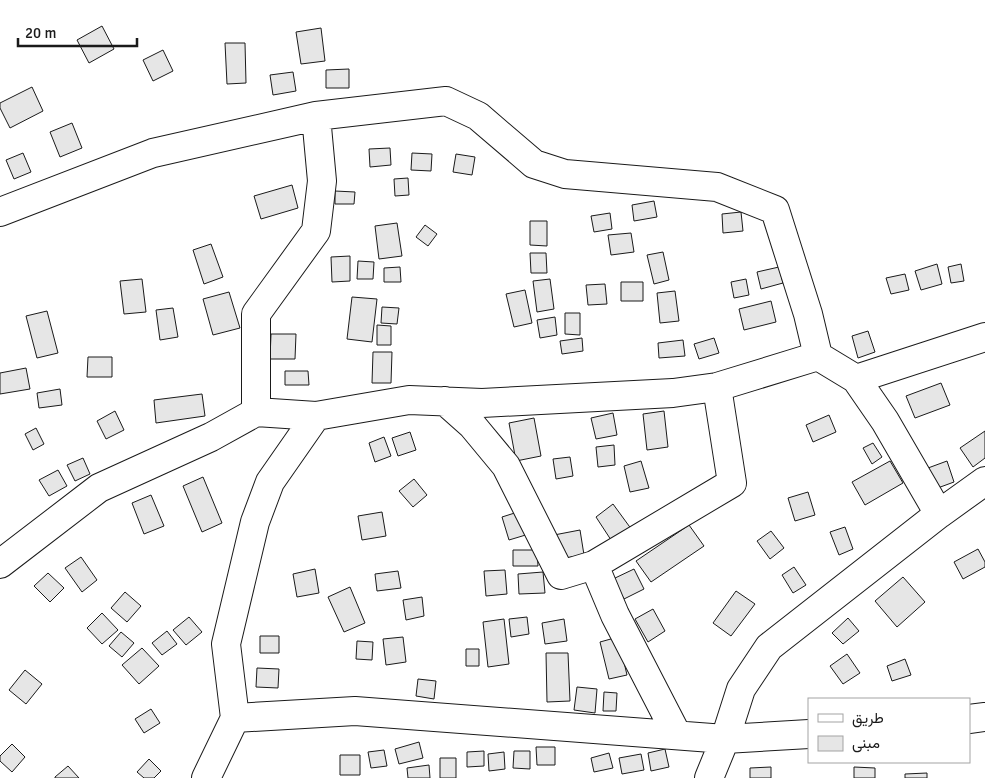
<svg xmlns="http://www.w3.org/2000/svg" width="985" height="778" viewBox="0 0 985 778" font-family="Signika,Vazirmatn,sans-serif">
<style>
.building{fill:#e6e6e6;stroke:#1a1a1a}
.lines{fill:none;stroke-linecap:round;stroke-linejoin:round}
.minor-casing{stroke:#1a1a1a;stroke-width:30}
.minor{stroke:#fff;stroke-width:28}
</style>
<rect width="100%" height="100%" fill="#fff"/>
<!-- building -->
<path class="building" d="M102,26L114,49L89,63L77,40Z
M321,28L325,61L301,64L296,32Z
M225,43H245L246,83L227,84Z
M163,50L173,71L153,81L143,60Z
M349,69V88H326V70Z
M293,72L296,91L273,95L270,75Z
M32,87L43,111L10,128L0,108V103Z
M72,123L82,148L60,157L50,132Z
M390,148L391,165L370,167L369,149Z
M23,153L31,172L14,179L6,160Z
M412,153L432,154L431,171L411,170Z
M456,154L475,157L472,175L453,172Z
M408,178L409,195L395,196L394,179Z
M292,185L298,208L261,219L254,196Z
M335,191L355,192L354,204H335Z
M654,201L657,217L634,221L632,205Z
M741,212L743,231L723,233L722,214Z
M610,213L612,229L594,232L591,216Z
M530,221H547V246L530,245Z
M397,223L402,256L379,259L375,226Z
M425,225L437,234L428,246L416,237Z
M631,233L634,252L611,255L608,235Z
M211,244L223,277L204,284L193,250Z
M663,252L669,280L654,284L647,255Z
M530,253H546L547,273H531Z
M350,256V281L332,282L331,257Z
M358,261L374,262L373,279H357Z
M937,264L942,284L921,290L915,271Z
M961,264L964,281L951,283L948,267Z
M400,267L401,282H384V268Z
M779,267L783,283L761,289L757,272Z
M905,274L909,290L891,294L886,278Z
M142,279L146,312L124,314L120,281Z
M550,279L554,309L537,312L533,281Z
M746,279L749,295L734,298L731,282Z
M621,282H643V301H621Z
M605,284L607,304L588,305L586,285Z
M525,290L532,323L514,327L506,294Z
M675,291L679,321L660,323L657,293Z
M229,292L240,328L213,335L203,299Z
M352,297L377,299L372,342L347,339Z
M771,301L776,322L744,330L739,309Z
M382,307L399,308L397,324L381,323Z
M173,308L178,337L160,340L156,310Z
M47,311L58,353L37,358L26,316Z
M565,313H580V335L565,334Z
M555,317L557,335L540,338L537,320Z
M377,325L391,326V345H377Z
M868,331L875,352L858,358L852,336Z
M271,334H296L295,359H270Z
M582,338L583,351L562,354L560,341Z
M714,338L719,353L699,359L694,344Z
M683,340L685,356L659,358L658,343Z
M373,352H392L391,383H372Z
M88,357H112V377H87Z
M26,368L30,389L0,394V373Z
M285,371H308L309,385H285Z
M941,383L950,405L915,418L906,396Z
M60,389L62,405L39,408L37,393Z
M202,394L205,416L156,423L154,400Z
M115,411L124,430L106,439L97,421Z
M664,411L668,447L647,450L643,414Z
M613,413L617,435L596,439L591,418Z
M829,415L836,432L813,442L806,425Z
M534,418L541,456L516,461L509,423Z
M36,428L44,444L33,450L25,434Z
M985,431V458L973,467L960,448Z
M410,432L416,450L398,456L392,438Z
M384,437L391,456L375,462L369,443Z
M873,443L882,457L872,464L863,448Z
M614,445L615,465L598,467L596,447Z
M570,457L573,476L556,479L553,459Z
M83,458L90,474L75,481L67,465Z
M641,461L649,488L630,492L624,466Z
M890,461L903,483L865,505L852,482Z
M947,461L954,482L935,489L928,468Z
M58,470L67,486L49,496L39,480Z
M203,477L222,523L202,532L183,486Z
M414,479L427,495L413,507L399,491Z
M808,492L815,515L795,521L788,498Z
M151,495L164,526L144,534L132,503Z
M613,504L632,530L613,543L596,517Z
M521,511L529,534L509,540L502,517Z
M382,512L386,536L362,540L358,516Z
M689,525L704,546L651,582L636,561Z
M845,527L853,549L839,555L830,532Z
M580,530L584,555L558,559L554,535Z
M771,531L784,548L770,559L757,541Z
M978,549L985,562V567L963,579L954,562Z
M513,550H537L538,566H513Z
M81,557L97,580L82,592L65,568Z
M794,567L806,585L793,593L782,575Z
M315,569L319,593L297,597L293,574Z
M634,569L644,589L624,599L613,579Z
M505,570L507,594L486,596L484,571Z
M398,571L401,588L377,591L375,574Z
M543,572L545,593L519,594L518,574Z
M48,573L64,588L50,602L34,586Z
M903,577L925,602L897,627L875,601Z
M350,587L365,623L344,632L328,597Z
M736,591L755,604L731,636L713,623Z
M125,592L141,606L127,622L111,608Z
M422,597L424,616L406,620L403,600Z
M653,609L665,631L648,642L635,619Z
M102,613L118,630L102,644L87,628Z
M189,617L202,632L186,645L173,630Z
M527,617L529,634L511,637L509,619Z
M848,618L859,631L843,644L832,633Z
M504,619L509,664L488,667L483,622Z
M564,619L567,641L545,644L542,623Z
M167,631L177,644L162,655L152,643Z
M121,632L134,643L122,657L109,646Z
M260,636H279V653H260Z
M403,637L406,662L386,665L383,639Z
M618,637L627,675L609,679L600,642Z
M357,641L373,642L372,660L356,659Z
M142,648L159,666L139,684L122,665Z
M466,649H479V666H466Z
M546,653H568L570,701L547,702Z
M847,654L860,673L843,684L830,666Z
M905,659L911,675L892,681L887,666Z
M257,668L279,669L278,688L256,687Z
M25,670L42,684L26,704L9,690Z
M418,679L436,681L434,699L416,696Z
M577,687L597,689L595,713L574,710Z
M604,692L617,693L616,711H603Z
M151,709L160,723L144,733L135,719Z
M419,742L423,758L399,764L395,749Z
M12,744L25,757L12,772L0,761V756Z
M536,747H555V765H537Z
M665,749L669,767L651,771L648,753Z
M384,750L387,766L371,768L368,752Z
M484,751V766L467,767V752Z
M514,751H530V769L513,768Z
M504,752L505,769L489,771L488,754Z
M609,753L613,768L594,772L591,758Z
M641,754L644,770L622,774L619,758Z
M340,755H360V775H340Z
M440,758H456V778H440Z
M149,759L161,771L154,778H144L137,772Z
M429,765L430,778H408L407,768Z
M68,766L79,778H55V777Z
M771,767V778H750V768Z
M854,767L875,768V778H854Z
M927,773V778H905V774Z"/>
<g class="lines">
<!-- minor casing -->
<g class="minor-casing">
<path id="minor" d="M0,212L153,153L316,116L446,101L478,116L534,164L565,174L717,187L775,210L808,314L818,356L856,379L885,421L939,514
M856,379L985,337
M445,401L472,425L506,466L561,575L594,565L732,483L717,387
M256,412V314L316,231L322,181L316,116
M0,564L99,488L211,437L256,412L316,416L409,400L482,403L673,393L717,387L818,356
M594,565L615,615L677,735
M235,718L355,711L725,739L809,734
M969,719L985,717
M206,778L235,718L226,644L255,522L270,482L316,416
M709,778L725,739L741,689L769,647L939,514L985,481"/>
</g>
<!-- minor -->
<use href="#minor" class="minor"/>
</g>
<!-- legend -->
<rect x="808" y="698" width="162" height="65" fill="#ffffff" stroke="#a3a3a3"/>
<rect x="818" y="714" width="25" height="8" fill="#ffffff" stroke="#a3a3a3"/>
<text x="852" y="723" font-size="15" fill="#1a1a1a">طريق</text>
<rect x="818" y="736" width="25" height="15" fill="#e6e6e6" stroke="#a3a3a3"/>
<text x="852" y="748" font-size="15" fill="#1a1a1a">مبنى</text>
<!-- scale -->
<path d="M18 38v8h119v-8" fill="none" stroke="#1a1a1a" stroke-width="2.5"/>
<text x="25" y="38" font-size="15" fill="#1a1a1a" stroke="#ffffff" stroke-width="4" paint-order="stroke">20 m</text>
</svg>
